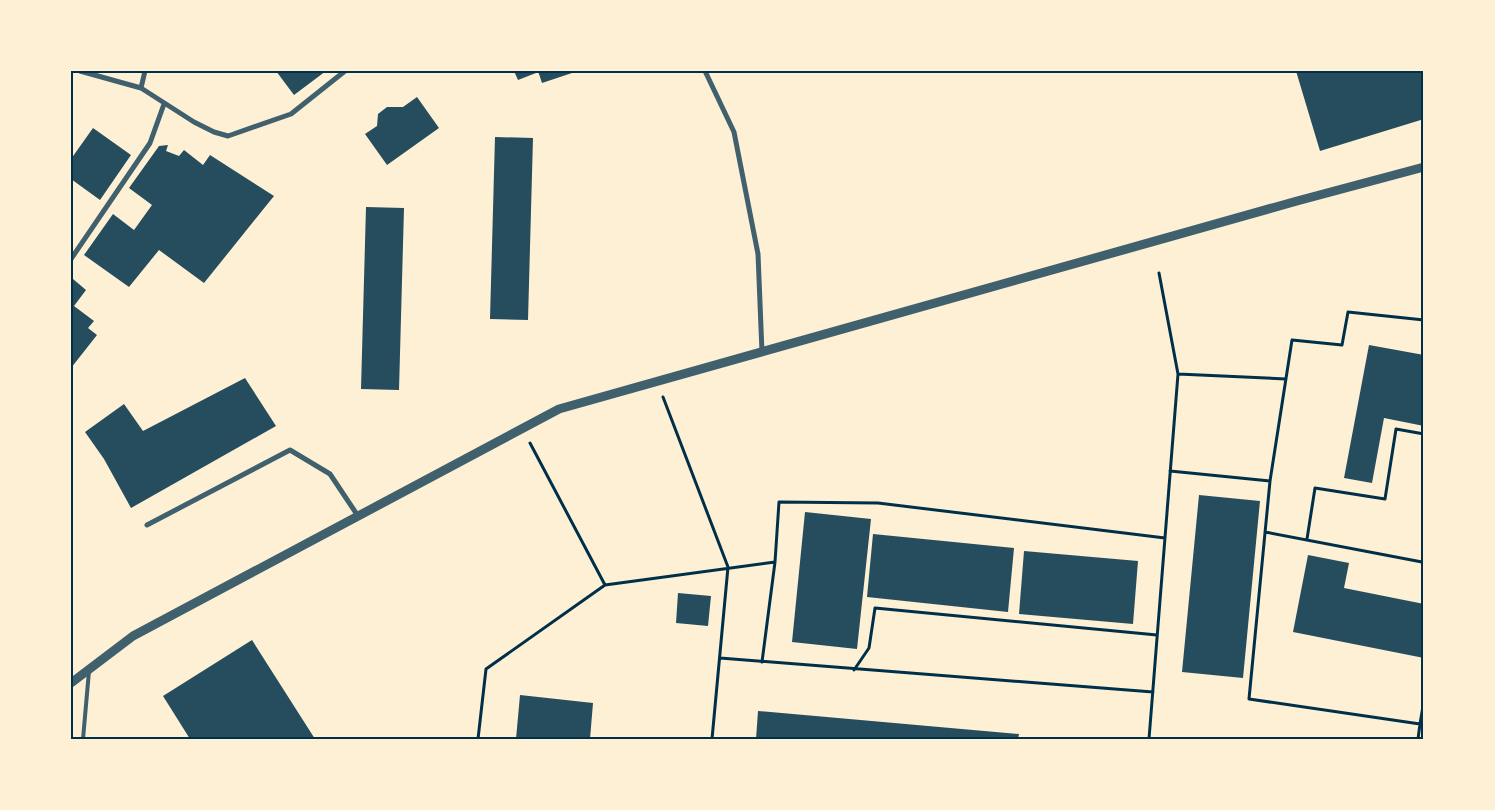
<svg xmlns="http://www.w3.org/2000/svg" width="1495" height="810" viewBox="0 0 1495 810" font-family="'Open Sans',sans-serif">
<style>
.building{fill:#264d5e}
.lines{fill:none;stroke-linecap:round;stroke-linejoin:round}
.path{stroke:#003049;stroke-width:3}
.service{stroke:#3f606c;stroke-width:4}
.minor{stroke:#3f606c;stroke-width:5}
.tertiary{stroke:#3f606c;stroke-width:9}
.neatline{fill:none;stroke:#003049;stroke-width:2}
</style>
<rect width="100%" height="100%" fill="#fdf0d5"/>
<!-- building -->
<path class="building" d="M276,71H326L294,95Z
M514,71H536V73L518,80Z
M538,71H575V72L542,83Z
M1296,71H1424V119L1320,151Z
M417,97L439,128L387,165L365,134L377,126L378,114L387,107H403Z
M93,128L131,155L100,200L71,179V159Z
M495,137L533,138L528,320L490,319Z
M168,145L166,151L179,156L184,150L203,165L210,155L274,196L204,283L159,250L129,287L84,255L113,214L134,230L152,205L129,188L159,146Z
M366,207L404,208L399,390L361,389Z
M73,279L86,290L74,306L94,321L88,328L97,335L71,368V282Z
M1369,345L1424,355V426L1384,418L1372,483L1344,478Z
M245,378L276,426L131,508L104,459L85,432L124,404L143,431Z
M1199,495L1260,501L1243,678L1182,672Z
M805,512L871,519L857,649L792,642Z
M873,534L1014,548L1008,612L867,597Z
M1024,551L1138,561L1133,624L1019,614Z
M1308,555L1349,563L1344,588L1424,604V658L1293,632Z
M678,593L711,596L708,626L676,623Z
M252,640L315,739H190L163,696Z
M520,695L593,703L590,739H516Z
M758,711L1019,734L1018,739H756Z"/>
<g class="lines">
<!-- path -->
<path class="path" d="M1178,374L1286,379
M663,397L728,567L712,739
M530,443L605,585
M1170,471L1270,481L1249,699L1420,724L1424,700
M1270,481L1292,340L1342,345L1348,312L1424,320
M1265,532L1422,562L1424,554
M1307,539L1315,488L1385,499L1396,429L1424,434
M720,658L1153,692
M762,662L775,562
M854,670L869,648L875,608L1157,635
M478,739L486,669L605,585L775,562L779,502L878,503L1165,538
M1149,739L1178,374L1159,273
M1418,739L1420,724"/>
<!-- service -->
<path class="service" d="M83,739L89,671"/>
<!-- minor -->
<path class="minor" d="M80,71L141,88L194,122L214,132L228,136L291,114L345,71
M705,71L734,132L758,254L762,352
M141,88L145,71
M71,259L150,143L164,104
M147,525L290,450L330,474L358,516"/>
<!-- tertiary -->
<path class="tertiary" d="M71,683L133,636L559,409L1297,201L1424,167"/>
</g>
<!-- border -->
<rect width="1495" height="810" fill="none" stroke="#fdf0d5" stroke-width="145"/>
<rect x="72" y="72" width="1350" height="666" class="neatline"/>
</svg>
